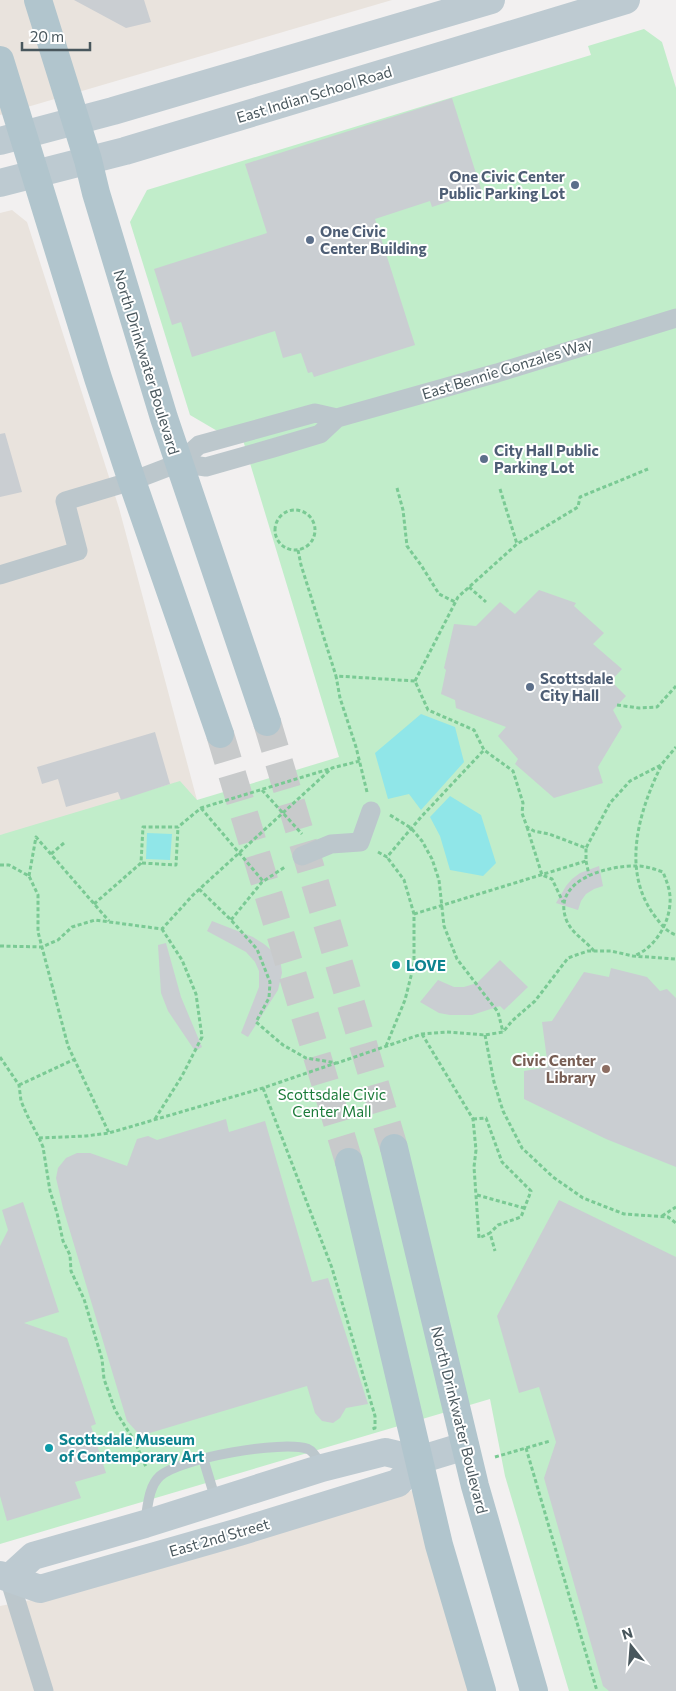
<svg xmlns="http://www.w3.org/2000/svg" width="676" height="1691" viewBox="0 0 676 1691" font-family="Commissioner,sans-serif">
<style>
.commercial{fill:#e9e3dd}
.green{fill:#c1edca}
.water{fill:#90e6e8}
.building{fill:#caced2}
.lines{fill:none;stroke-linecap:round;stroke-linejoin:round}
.primary-tunnel{stroke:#c8cacb;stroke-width:28;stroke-dasharray:28 14;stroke-linecap:butt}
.path{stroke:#7aca94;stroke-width:3;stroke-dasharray:4 2.5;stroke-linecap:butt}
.lane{stroke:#bcc7cc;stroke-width:10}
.street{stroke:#bcc7cc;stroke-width:19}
.secondary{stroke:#bdcad1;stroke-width:28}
.primary{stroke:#b1c5cd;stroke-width:28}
.service-dot{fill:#5c6f8a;stroke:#fff;stroke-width:2}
.culture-dot{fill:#0f9aa8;stroke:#fff;stroke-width:2}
.education-dot{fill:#8d6e63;stroke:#fff;stroke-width:2}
.labels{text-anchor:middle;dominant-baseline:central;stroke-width:4;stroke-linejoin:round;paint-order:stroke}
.street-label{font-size:15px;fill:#49575d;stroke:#fff}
.service-label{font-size:15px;font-weight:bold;fill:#4e5e75;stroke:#fff;text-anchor:start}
.culture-label{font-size:15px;font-weight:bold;fill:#0d838f;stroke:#fff;text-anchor:start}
.education-label{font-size:15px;font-weight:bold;fill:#785e54;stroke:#fff;text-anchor:end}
.park-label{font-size:15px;fill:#1c7b3a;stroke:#fff}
</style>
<rect width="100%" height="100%" fill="#f2f0f0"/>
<!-- commercial -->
<path class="commercial" d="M0,0H392L0,115Z
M12,210L27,222L119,508L197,800L0,835V213Z
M414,1490L468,1691H0V1606L41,1598Z"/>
<!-- green -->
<path class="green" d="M644,29L662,42L676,88V1691H569L505,1476L490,1399L0,1544V835L180,781L197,800L339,757L239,427L219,432L190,415L130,222L147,190L591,55L588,46Z"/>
<!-- water -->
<path class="water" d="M421,714L455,727L464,762L421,810L409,794L388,799L375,753Z
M450,796L481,815L496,863L483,876L450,870L440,836L430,817Z
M147,833L172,834L170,860L146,859Z"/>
<!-- building -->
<path class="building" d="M74,0H144L151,22L126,28Z
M452,98L481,189L471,194L432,207L430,201L375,219L415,345L314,377L312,372L308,373L301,353L283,358L275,331L192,357L181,322L172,325L154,269L267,233L245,164Z
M5,433L22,492L0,497V434Z
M539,590L576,603L574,606L604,633L593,644L622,669L611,681L626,696L613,710L622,727L598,767L603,783L554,798L515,764L518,759L498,736L506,727L456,708L455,700L441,694L446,670L444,668L454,624L476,626L500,602L515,614Z
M155,732L170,784L121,800L118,792L66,807L58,779L42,784L37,767Z
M599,866L603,886L594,889L586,894L581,901L578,910L556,903L566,886L572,879L580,873Z
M212,921L253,937L264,944L278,956L281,965L282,973L278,990L248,1037L241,1033L259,987V971L255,962L246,952L207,931Z
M166,943L181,997L202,1047L195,1051L168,1011L161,993L158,945Z
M500,960L528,987L504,1010L500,1006L472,1015H450L439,1013L420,1002L438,980L454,987H464L477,983Z
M611,968L647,977L660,991L667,989L676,998V1167L606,1139L524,1099V1071L548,1067L542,1022L552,1021L584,972L609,977Z
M226,1119L229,1132L265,1121L312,1282L328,1278L368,1404L346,1408L340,1418L333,1423L322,1421L315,1413L307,1386L143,1435L137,1432L127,1421L63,1208L56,1178L58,1168L66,1158L77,1153H90L127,1166L137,1139L148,1136L157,1140Z
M559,1200L676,1257V1691H609L603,1686L544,1478L556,1442L539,1387L519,1393L497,1316Z
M23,1202L59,1312L24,1323L67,1338L96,1424L91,1426L106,1473L75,1482L81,1498L7,1521L0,1496V1246L8,1230L2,1210Z"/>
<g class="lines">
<!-- primary-tunnel -->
<path class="primary-tunnel" d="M267,722L394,1148
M220,734L349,1162"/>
<!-- path -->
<path class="path" d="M397,488L403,510L407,546L421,565L439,594L455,602
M500,489L517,544
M275 530a20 20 0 1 1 40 0a20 20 0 1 1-40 0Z
M298,550L301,565L336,676
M469,587L486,602
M415,681L458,597L517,544L578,507L580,497L648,469
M617,705L639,708L657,707L676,686
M661,766C639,811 621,870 654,915C661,924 665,931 676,935
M262,790L302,834
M367,792L356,747L340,698L336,676L415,681L428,710L474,730L484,750L513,771L523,803L522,813L527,827L534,831L549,834L586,848L610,803L630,781L661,765L676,747
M201,808L263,881
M390,815L411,828L422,841L432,859L439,880L444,926L457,959L498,1012L503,1032
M527,827L542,875L552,879L563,902
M378,852L387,857L421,817L484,750
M51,854L64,843
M586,861L589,875
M142,863L176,865L178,827
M0,865H9L29,876L38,895V932L68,1046L109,1133
M29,876L36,837L109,921
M199,889L231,920L257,949L270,982L269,998L256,1022L283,1045L306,1058L337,1063L422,1034L447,1032L485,1035L503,1032L512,1021L535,1001L568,958L579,954L588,951H611L633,956L676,959
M94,904L141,863L143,827H178L201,808L329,769
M414,914L586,861V848
M231,920L262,882L285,867
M0,946L42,947L58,940L72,927L95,920L162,929L193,895L332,768L360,761
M594,951C585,940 571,933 566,919C552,880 608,865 637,866C646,866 654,869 663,872C667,882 671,892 670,903C669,924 655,947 636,955
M422,1034L473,1119L476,1150L474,1167L479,1238L490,1233L495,1251
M485,1035L494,1082L503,1111L522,1148L553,1177L583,1198L624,1214L668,1217L676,1223
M386,1046L405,1000L414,964V914L404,880L387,857
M0,1057L19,1085L21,1101L27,1115L39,1138L86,1136L109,1133L263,1088L336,1063
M19,1085L73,1060
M263,1088L332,1268L375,1416V1428L372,1429
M155,1119L182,1076L202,1037L196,994L182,960L162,929
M473,1119L486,1118L502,1162L531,1191L521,1217L498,1225L490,1233
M39,1138L43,1147L50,1191L57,1213L63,1241L70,1255L71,1271L84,1299L102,1359L104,1379L115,1410L135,1442L146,1467
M477,1195L524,1208
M662,1216L676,1207
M526,1448L597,1691
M495,1457L550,1441"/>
<!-- lane -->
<path class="lane" d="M203,1458L216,1501
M145,1522C148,1507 148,1487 160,1476C180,1458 283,1440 308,1449C315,1452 318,1461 322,1467"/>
<!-- street -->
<path class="street" d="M179,463L206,467L273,448L320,434L337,418
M0,575L78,551L65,501L132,481L179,463L199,445L315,413L337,418L497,373L676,318
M302,856L331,844L360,842L371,811
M9,1578L44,1691"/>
<!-- secondary -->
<path class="secondary" d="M0,141L113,111L491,0
M0,183L125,151L626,0
M0,1575L40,1589L239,1532L398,1483L419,1460
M9,1578L33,1556L145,1524L322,1468L385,1452L419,1460L465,1446"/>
<!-- primary -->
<path class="primary" d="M38,0L88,160L96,193L164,418L267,722
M0,60L98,378L132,481L220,734
M394,1148L475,1486L534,1691
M349,1162L439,1545L482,1691"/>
</g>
<!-- markers -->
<g class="service-dot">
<circle cx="575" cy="185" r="5"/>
<circle cx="310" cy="240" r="5"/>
<circle cx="484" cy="459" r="5"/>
<circle cx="530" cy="687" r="5"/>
</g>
<g class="culture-dot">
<circle cx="396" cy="965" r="5"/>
<circle cx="49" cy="1448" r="5"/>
</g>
<circle class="education-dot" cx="606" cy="1069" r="5"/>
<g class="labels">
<!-- street labels -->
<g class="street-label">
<text transform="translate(314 94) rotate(-17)">East Indian School Road</text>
<text transform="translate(147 362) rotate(73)">North Drinkwater Boulevard</text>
<text transform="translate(507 368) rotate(-17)">East Bennie Gonzales Way</text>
<text transform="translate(460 1420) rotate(76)">North Drinkwater Boulevard</text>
<text transform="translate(219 1537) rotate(-16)">East 2nd Street</text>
</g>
<!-- service labels -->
<g class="service-label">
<text x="565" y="176" text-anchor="end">One Civic Center<tspan x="565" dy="17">Public Parking Lot</tspan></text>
<text x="320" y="231">One Civic<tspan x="320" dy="17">Center Building</tspan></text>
<text x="494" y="450">City Hall Public<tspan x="494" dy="17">Parking Lot</tspan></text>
<text x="540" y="678">Scottsdale<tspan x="540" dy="17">City Hall</tspan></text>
</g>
<!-- culture labels -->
<g class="culture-label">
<text x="406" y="965">LOVE</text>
<text x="59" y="1439">Scottsdale Museum<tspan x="59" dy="17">of Contemporary Art</tspan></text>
</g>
<!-- education labels -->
<g class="education-label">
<text x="596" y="1060">Civic Center<tspan x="596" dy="17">Library</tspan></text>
</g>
<!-- park labels -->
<g class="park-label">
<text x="332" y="1094">Scottsdale Civic<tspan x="332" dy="17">Center Mall</tspan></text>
</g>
</g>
<!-- north arrow -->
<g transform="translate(631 1646) rotate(343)" stroke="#ffffff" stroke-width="4" paint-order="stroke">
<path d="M0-4L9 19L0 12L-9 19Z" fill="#49575d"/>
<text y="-8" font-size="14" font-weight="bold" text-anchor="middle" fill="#49575d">N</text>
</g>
<!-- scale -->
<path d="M22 42v8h68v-8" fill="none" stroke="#49575d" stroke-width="2.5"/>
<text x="30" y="42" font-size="15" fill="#49575d" stroke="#ffffff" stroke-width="4" paint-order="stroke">20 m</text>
</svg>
